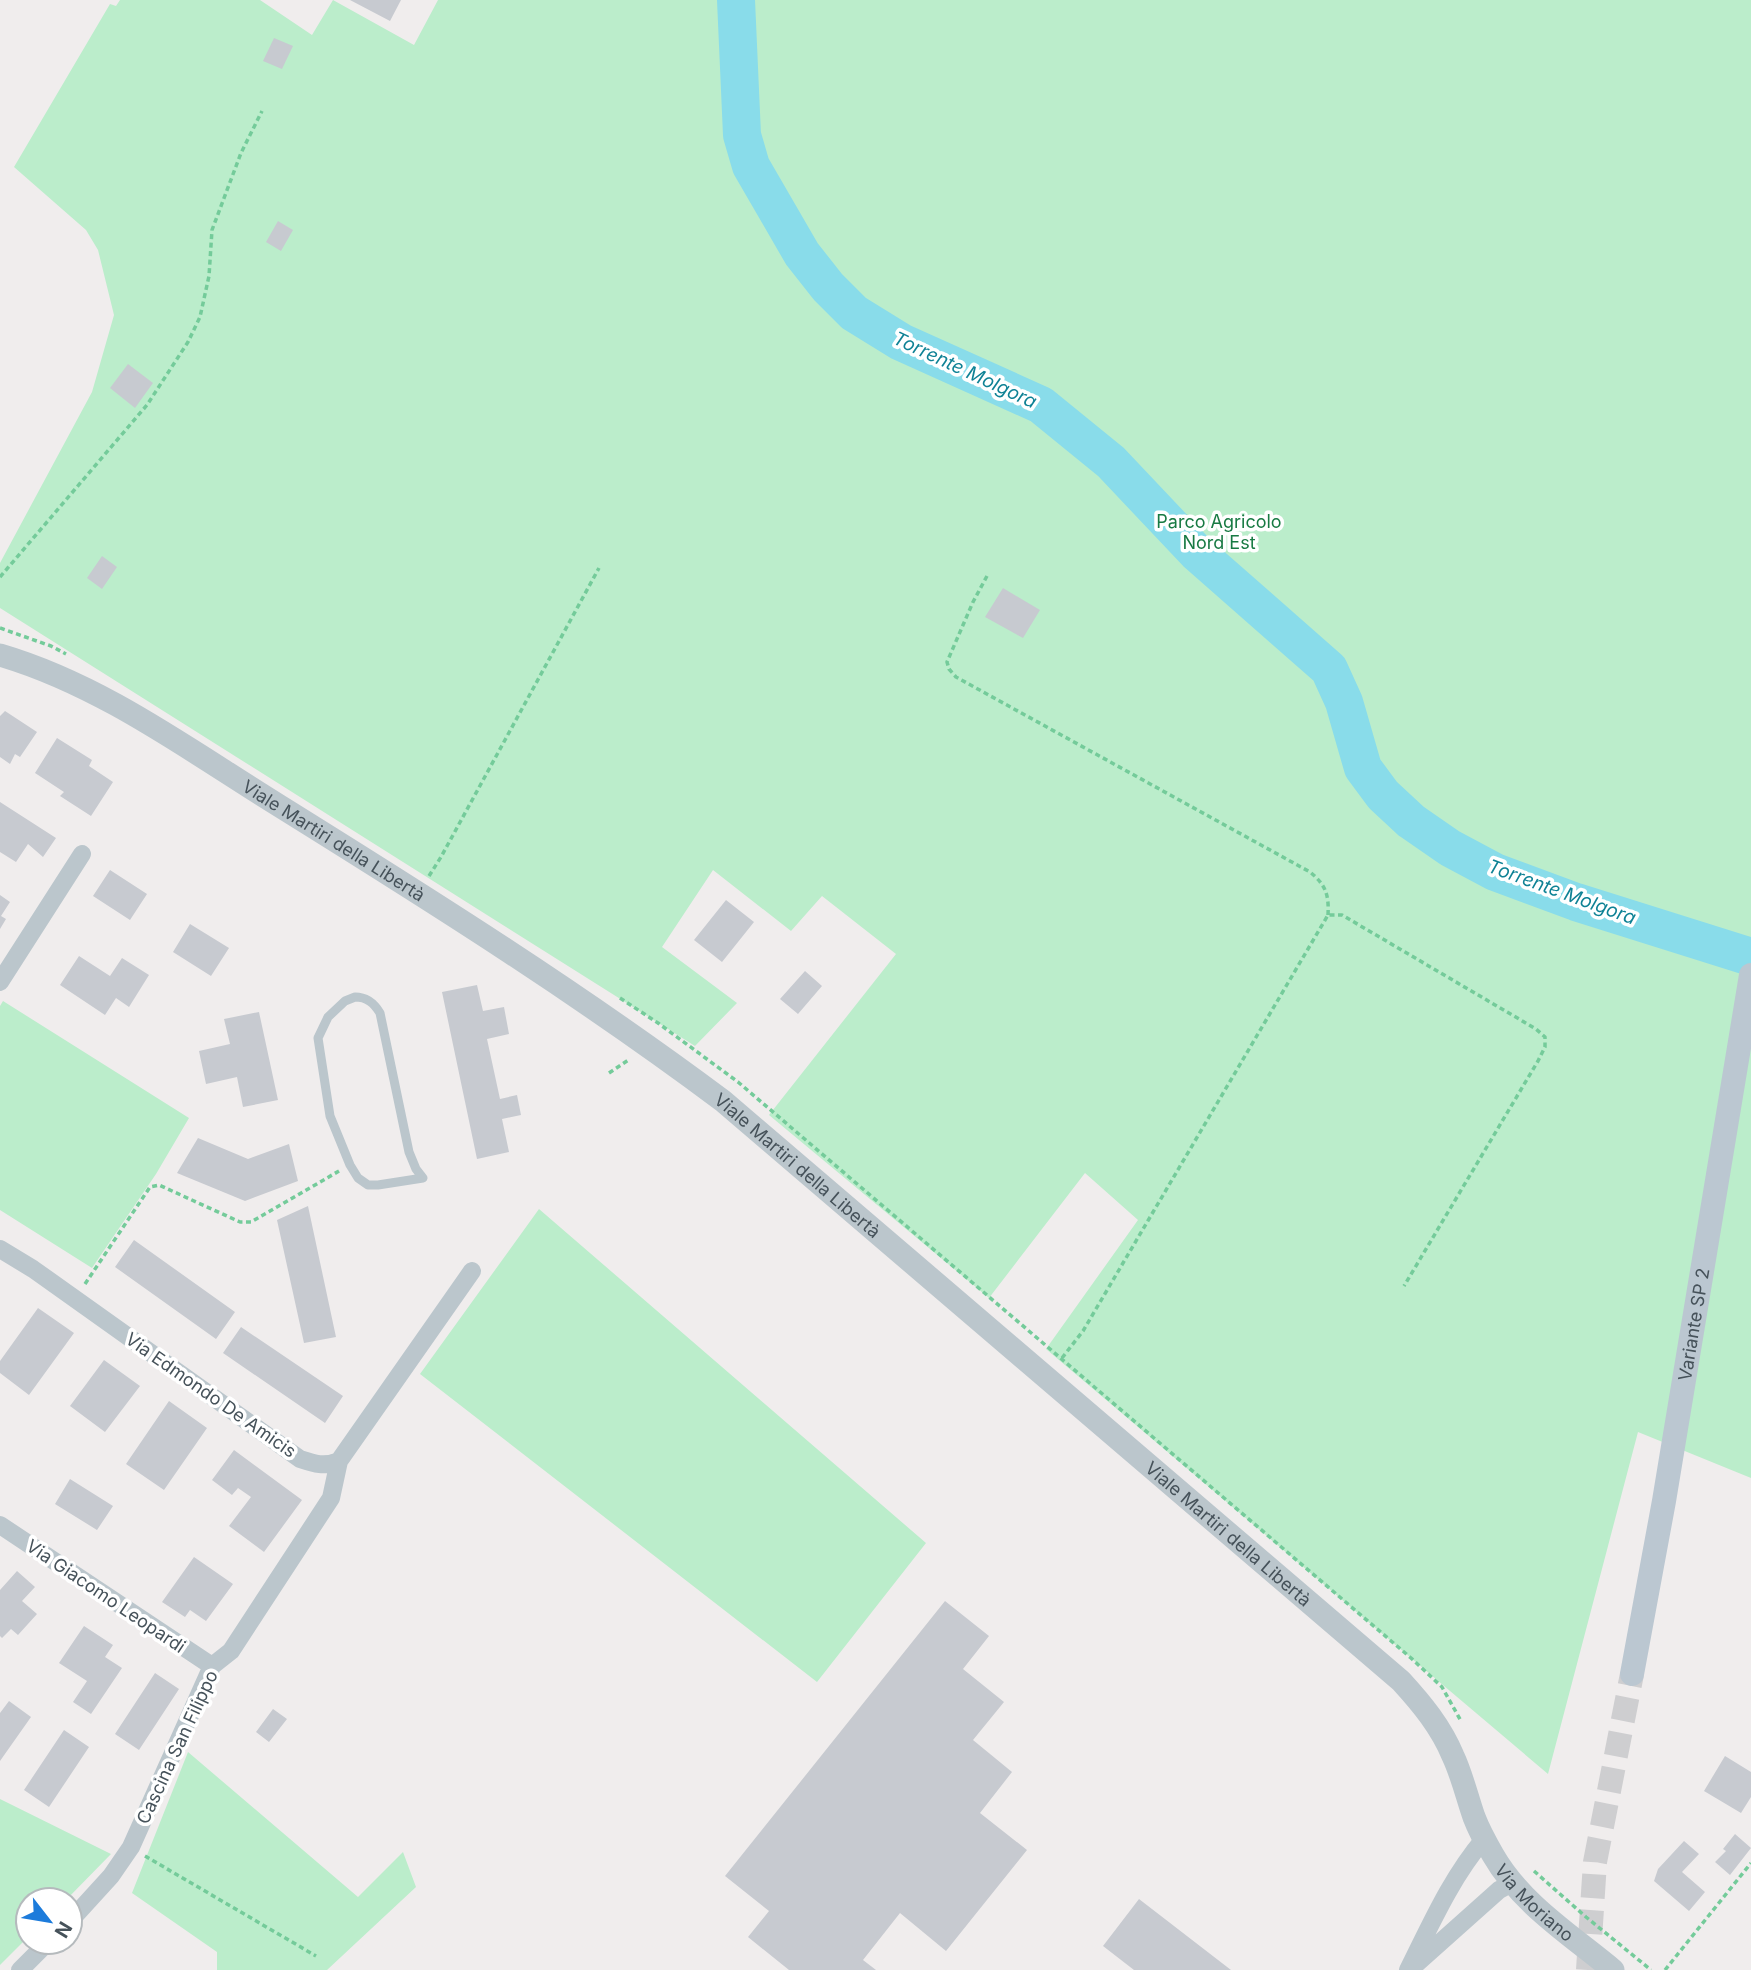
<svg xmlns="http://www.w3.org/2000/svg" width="1751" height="1970" viewBox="0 0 1751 1970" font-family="Inter,sans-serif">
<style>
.green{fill:#bbedcb}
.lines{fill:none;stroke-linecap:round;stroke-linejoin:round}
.river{stroke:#89dcea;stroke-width:38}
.building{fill:#c7cad0}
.secondary-tunnel{stroke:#ceced0;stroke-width:24;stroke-dasharray:24 12;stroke-linecap:butt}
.path{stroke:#74cb9a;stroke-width:3.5;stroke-dasharray:5 3.5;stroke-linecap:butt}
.service{stroke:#bbc6cc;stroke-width:9}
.minor{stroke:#bbc6cc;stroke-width:18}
.tertiary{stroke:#bbc6cc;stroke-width:23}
.secondary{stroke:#bbc7d1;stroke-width:24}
.labels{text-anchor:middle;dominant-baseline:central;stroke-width:7;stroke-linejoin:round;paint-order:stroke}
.park-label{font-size:18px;fill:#187a43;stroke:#fff}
.street-label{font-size:18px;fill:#46525a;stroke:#fff}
.water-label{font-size:19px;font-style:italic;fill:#0f8295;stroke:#fff}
</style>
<rect width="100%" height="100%" fill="#f0eded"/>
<!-- green -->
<path class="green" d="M120,0H260L312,35L333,0L414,45L438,0H1751V1478L1638,1432L1548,1774L1046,1349L1138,1220L1085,1173L989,1298L769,1115L896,954L822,896L791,931L713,870L662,947L737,1003L695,1046L0,608V563L92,392L114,315L98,250L86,230L14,167L110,4L116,6Z
M3,1001L189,1118L156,1174L92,1268L0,1210V1006Z
M539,1209L926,1543L817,1682L420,1374Z
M188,1752L358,1897L403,1852L416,1887L327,1970H217V1952L132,1893Z
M0,1799L111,1854L66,1900H28V1937L0,1965Z"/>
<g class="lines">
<!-- river -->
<path class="river" d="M736,0L742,135L751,166L802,254L828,287L854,313L901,342L1041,405L1111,462L1197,553L1329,669L1344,702L1363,768L1383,795L1411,821L1450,848L1495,872L1576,902L1751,957"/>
</g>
<!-- building -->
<path class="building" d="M350,0H401L390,21Z
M274,38L293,46L282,69L263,61Z
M278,221L293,230L281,251L266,242Z
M128,364L153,383L135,408L110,388Z
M102,556L117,567L102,589L87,578Z
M1003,588L1040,610L1023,638L985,617Z
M5,711L37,732L20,757L15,754L10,764L0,757V716Z
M57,738L92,760L89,766L113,782L91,816L60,796L64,792L35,773Z
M0,802L56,838L43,857L28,844L16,862L0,852Z
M110,870L147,894L130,920L93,896Z
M0,895L10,902L1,916L6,919L0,929Z
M726,900L754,922L722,962L694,940Z
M190,924L229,948L211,976L173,952Z
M79,956L110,976L122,958L149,975L129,1007L116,998L105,1015L60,985Z
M805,971L822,986L798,1014L780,999Z
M477,985L483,1011L504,1007L509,1034L487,1039L500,1099L517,1095L521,1115L502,1119L509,1152L477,1159L442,992Z
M259,1012L278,1100L243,1107L237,1077L206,1084L199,1051L230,1044L224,1019Z
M198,1138L248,1159L289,1144L298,1181L245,1201L177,1173Z
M308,1206L336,1337L304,1343L277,1220Z
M134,1240L235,1312L216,1339L115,1267Z
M38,1308L74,1333L29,1395L0,1373V1361Z
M241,1327L343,1396L325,1423L223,1353Z
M104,1360L140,1386L105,1432L70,1406Z
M169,1401L207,1428L164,1490L126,1464Z
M234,1450L302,1500L264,1552L229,1526L251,1497L238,1488L232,1495L212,1480Z
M70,1479L113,1506L97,1530L55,1504Z
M194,1557L233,1584L206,1621L190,1610L185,1617L162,1602Z
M17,1571L35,1587L22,1601L37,1614L18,1635L11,1629L2,1638L0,1636V1590Z
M945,1601L989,1636L963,1669L1004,1702L973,1740L1012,1772L980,1813L1027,1850L946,1951L900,1913L863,1960L876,1970H789L748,1937L769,1911L725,1876Z
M84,1626L113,1645L105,1657L122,1668L91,1714L73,1702L87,1681L59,1663Z
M155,1673L179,1689L139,1750L115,1734Z
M9,1701L31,1717L0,1761V1713Z
M273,1709L287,1719L269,1742L256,1732Z
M64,1730L89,1747L49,1807L24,1790Z
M1725,1756L1751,1772V1797L1741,1813L1704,1791Z
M1735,1834L1751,1848L1730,1875L1715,1862L1726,1851L1723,1849Z
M1684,1841L1699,1854L1682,1872L1705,1892L1689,1911L1654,1881L1658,1869Z
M1139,1899L1231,1970H1134L1103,1946Z"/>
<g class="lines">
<!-- secondary-tunnel -->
<path class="secondary-tunnel" d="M1588,1970L1595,1862L1632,1674"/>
<!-- path -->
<path class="path" d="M987,576L973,602L947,662L949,669L956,677L1310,872C1326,885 1329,895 1328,915
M0,577L147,405L188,342L200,317L209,276L212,230L241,153L262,111
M0,628L51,646L66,654
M429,876L441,857L599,568
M620,998L658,1023L738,1082L1411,1658L1442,1687L1461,1721
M609,1073L630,1059
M85,1284L150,1187L159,1185L240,1222H251L339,1171
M1062,1358L1083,1331L1328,915H1342L1536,1029L1545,1037V1047L1538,1061L1404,1286
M145,1856L316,1956
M1534,1871L1586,1917L1651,1970
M1665,1970L1751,1863"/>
<!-- service -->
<path class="service" d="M355,997C367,997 374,1003 380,1013L409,1152L416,1169L423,1178L378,1185H368L358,1178L350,1165L330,1116L318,1038L328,1017L345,1001Z"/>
<!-- minor -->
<path class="minor" d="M0,982L82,854
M0,1249L33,1269L300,1459C315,1464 324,1467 339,1461L472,1271
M0,1525L212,1666
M70,1921L111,1876L131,1847L212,1666L231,1651L331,1498L339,1461
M1415,1965L1499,1890L1512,1883
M20,1970L48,1942
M1408,1970C1431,1924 1451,1878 1484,1839"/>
<!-- tertiary -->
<path class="tertiary" id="s1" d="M0,655C102,685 189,750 278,805C429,899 580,994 723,1101L1401,1681C1422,1704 1441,1727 1453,1756C1462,1775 1467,1797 1474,1817C1479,1830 1486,1843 1493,1855C1521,1904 1571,1935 1613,1970"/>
<!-- secondary -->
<path class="secondary" id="s2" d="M1632,1674L1664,1501L1751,975"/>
</g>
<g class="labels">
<!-- park labels -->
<g class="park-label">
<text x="1219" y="521">Parco Agricolo<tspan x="1219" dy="21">Nord Est</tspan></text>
</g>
<!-- street labels -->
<g class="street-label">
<text stroke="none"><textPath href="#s1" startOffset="383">Viale Martiri della Libertà</textPath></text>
<text stroke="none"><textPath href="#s1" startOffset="950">Viale Martiri della Libertà</textPath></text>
<text stroke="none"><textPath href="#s2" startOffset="355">Variante SP 2</textPath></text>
<text transform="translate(211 1395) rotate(35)">Via Edmondo De Amicis</text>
<text stroke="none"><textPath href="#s1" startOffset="1517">Viale Martiri della Libertà</textPath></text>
<text transform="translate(106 1596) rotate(34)">Via Giacomo Leopardi</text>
<text transform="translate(177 1747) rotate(-65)">Cascina San Filippo</text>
<text stroke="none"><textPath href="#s1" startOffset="2006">Via Moriano</textPath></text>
</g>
<!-- water labels -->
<g class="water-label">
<text transform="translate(965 370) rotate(25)">Torrente Molgora</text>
<text transform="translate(1562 892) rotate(20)">Torrente Molgora</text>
</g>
</g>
<!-- north arrow -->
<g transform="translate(49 1921) rotate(121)"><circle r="33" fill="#ffffff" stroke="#b5babd" stroke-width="2"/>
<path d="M0-5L12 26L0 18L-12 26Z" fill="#1c7bdb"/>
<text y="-10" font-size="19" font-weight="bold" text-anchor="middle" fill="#46525a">N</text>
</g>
</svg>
